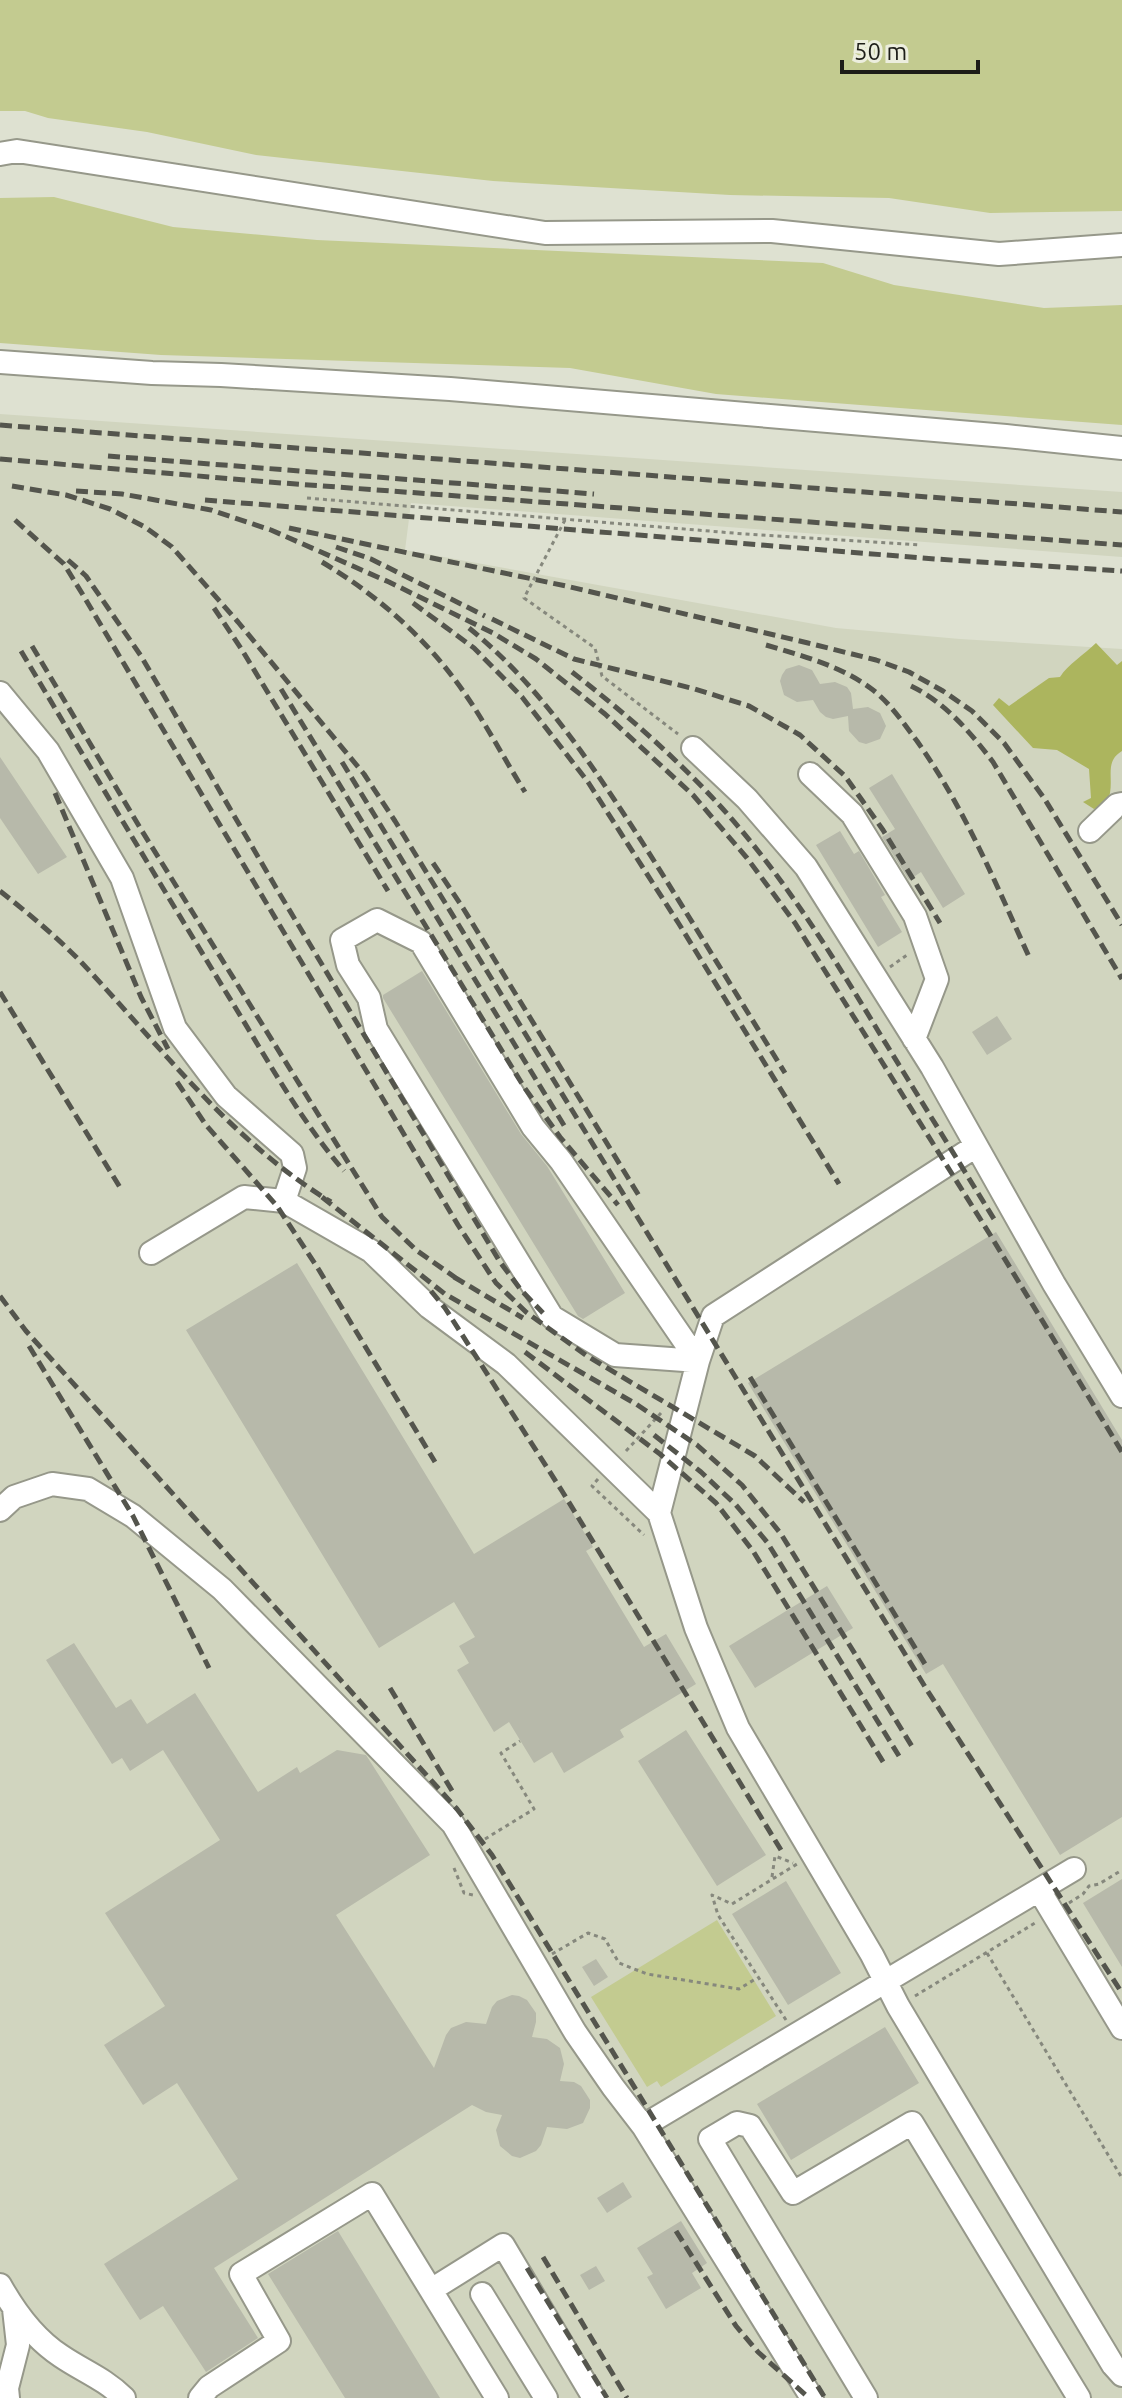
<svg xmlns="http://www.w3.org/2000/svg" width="1122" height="2398" viewBox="0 0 1122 2398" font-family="Ubuntu,sans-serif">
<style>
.built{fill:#d1d5bf}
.green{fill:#c3cb90}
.water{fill:#acb55e}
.building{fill:#b7b9aa}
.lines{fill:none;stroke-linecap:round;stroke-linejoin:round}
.minor-casing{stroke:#96988a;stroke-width:26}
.path{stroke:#86887d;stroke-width:3;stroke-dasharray:4 4;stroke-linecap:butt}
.minor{stroke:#fff;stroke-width:22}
.rail{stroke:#54554d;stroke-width:5;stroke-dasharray:12 6;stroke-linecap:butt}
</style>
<rect width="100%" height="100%" fill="#dee1d1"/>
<!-- built -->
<path class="built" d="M0,414L1122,492V557L411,503L405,550L836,628L960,639L1122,649V2398H0Z"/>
<!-- green -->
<path class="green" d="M0,0H1122V211L990,213L889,198L730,195L493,181L256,155L147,132L48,118L25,111H0Z
M54,197L173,227L317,240L823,263L894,285L1044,308L1122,305V425L716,394L570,368L161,355L0,343V198Z
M717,1920L776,2016L661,2087L657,2081L647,2087L591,1997Z"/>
<!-- water -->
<path class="water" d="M1096,643L1117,665L1122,661V751C1105,761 1113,776 1110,793C1110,794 1106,803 1105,805L1094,809L1083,802L1091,798L1089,769L1057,750L1033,748L993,705L999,698L1009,706L1049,678L1060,677C1068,664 1084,655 1096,643Z"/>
<!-- building -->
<path class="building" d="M799,665L812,670L820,684L835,682L847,687L851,693L853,709L868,707L880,713L886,726L880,739L866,744L859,742L849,731L848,716L833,719L826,717L820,712L813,700L797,702L784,695L780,681L782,675L786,669Z
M0,757L67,857L38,874L0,818Z
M892,774L965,894L943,908L921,872L909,880L882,837L895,829L869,788Z
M840,831L854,854L859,851L885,895L881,897L902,932L878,947L816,845Z
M422,971L521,1134L547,1166L625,1293L583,1319L578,1316L383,998V995Z
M997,1016L1012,1039L987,1055L972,1032Z
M996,1232L1122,1440V1817L1060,1855L943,1664L926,1674L748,1383Z
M297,1263L474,1554L564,1499L593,1547L586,1551L644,1647L666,1634L696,1684L620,1730L624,1737L564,1773L552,1752L534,1763L509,1722L494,1732L457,1670L469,1663L459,1646L475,1637L454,1602L379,1648L186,1330Z
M827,1586L853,1628L755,1688L729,1646Z
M74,1643L116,1708L131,1699L147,1724L195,1693L258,1792L297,1767L300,1773L337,1750L366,1755L430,1855L336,1915L434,2068L446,2035L451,2028L466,2022L486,2024L492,2007L497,2001L512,1995L519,1996L527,2000L536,2013V2022L532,2037L547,2039L560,2048L564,2064L560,2081L574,2082L581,2086L590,2100V2108L583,2123L567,2129L547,2127L541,2145L536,2151L520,2158L512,2156L500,2146L496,2130L502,2115L486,2112L472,2105L214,2268L258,2338L206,2372L163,2306L140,2320L104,2264L238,2179L177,2083L143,2105L104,2045L165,2006L105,1913L220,1840L163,1750L130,1771L122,1758L112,1764L46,1660Z
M686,1730L766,1855L717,1886L638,1761Z
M1122,1879V1967L1083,1903Z
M786,1881L841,1973L788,2005L732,1914Z
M596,1959L608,1977L594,1986L582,1967Z
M885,2027L919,2083L791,2160L757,2104Z
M623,2182L632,2197L607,2213L597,2198Z
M681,2221L707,2263L692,2273L701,2288L666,2309L647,2277L653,2274L637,2248Z
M338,2231L440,2398H345L268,2274Z
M596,2266L605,2281L589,2290L580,2275Z"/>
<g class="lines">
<!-- minor casing -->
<g class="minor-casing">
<path id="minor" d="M0,154L17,151L545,233L772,231L999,254L1122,245
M0,362L152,373L221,375L450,389L1006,436L1122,448
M0,693L48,751L122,878L175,1028L226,1096L292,1154L295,1168L284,1201
M693,748L747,799L806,867L932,1067L1054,1284L1122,1396
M810,774L852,814L915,916L937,979L914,1039
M1090,831L1117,805L1122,804
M377,920L421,942L533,1127L561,1161L698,1361L615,1355L552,1317L376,1029L369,998L348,965L342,940Z
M976,1146L713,1316L698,1361L659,1513L696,1628L738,1728L872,1955L898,2006L1113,2365L1122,2375
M151,1253L244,1197L284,1201L371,1251L429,1307L506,1364L659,1513
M0,1510L14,1497L52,1484L88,1489L133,1516L222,1589L453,1824L575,2032L613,2087L643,2126
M1039,1890L1122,2028
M0,2285C15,2312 35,2339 61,2356C83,2371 105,2379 124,2398
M431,2290L503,2245L594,2398
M482,2294L546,2398
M8,2398L7,2388L18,2345L14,2309
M200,2398L209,2387L279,2341L241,2274L372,2194L497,2398
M812,2398L643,2126L1074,1869
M866,2398L710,2139L737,2123L750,2126L793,2193L912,2123L1079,2398"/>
</g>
<!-- path -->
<path class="path" d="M307,498L745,534L920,545
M565,520L524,598L595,648L602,676L678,734
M890,967L907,955
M626,1451L661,1413
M598,1479L592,1486L644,1535
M485,1839L534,1809L501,1753L520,1741
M454,1868L464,1893L473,1895
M772,1877L775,1856L793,1863
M1069,1903L1083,1894L1089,1886L1099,1884L1122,1870
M987,1953L1122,2178
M552,1954L588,1933L605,1939L619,1963L647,1974L739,1989L757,1978
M915,1996L1035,1923
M786,2020L718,1915L712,1895L732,1904L797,1864"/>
<!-- minor -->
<use href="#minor" class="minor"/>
<!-- rail -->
<path class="rail" d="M0,425L1122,512
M108,456L594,494
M0,459L269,482L1122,545
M12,486L66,495L110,509L145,527L172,547L238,622L364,774L395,821L927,1690L1122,1993
M76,491L122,494L211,510L271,530L389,582L493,633L536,659L605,714L693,795L747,858L795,923L989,1233L1122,1452
M205,500L935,559L1122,571
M15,520L64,564L83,595L458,1225L496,1283L526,1312L587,1356L755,1456L804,1502
M289,528L566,586L808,643L876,660L909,672L943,691L972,711L1004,743L1044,798L1122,925
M336,547L371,559L485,616
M68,560L86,576L141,656L278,891L500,1262L521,1290L543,1313
M322,562C372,592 417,630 452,676C480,712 501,754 525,792
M413,603L474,648L522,697L588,782L679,924L839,1184
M214,608L242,650L388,891
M492,619L574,659L695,689L749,706L800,735L845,776L883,830L940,923
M469,628C541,686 594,768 644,845C692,921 738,997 785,1073
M766,645C803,656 842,666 873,690C891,704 904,724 917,741C965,809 996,884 1030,959
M32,646L142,831L382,1217L416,1250L463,1283
M21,651C88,764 156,877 224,989C262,1050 297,1116 344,1171
M572,672C620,709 666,749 708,793C777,865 831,953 883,1039C920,1099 957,1159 994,1219
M911,686C946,703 970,732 993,762L1122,979
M281,689L524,1087L560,1137L618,1205
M342,762L565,1127
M55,793L141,997L168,1049
M433,863L463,908L641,1199
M0,891C29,914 57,937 82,963C161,1047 231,1141 331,1202
M0,992L121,1189
M177,1082L206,1125L277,1206L319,1270L435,1462
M322,1197L445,1294L636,1404L697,1445L742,1485L781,1534L913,1748
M454,1277L523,1318
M431,1291L445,1308L562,1491L781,1850
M0,1296L26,1331L457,1809L492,1855L825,2398
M29,1346L133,1516L209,1668
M525,1352L660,1454L716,1503L753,1551L885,1765
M750,1377L928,1669
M654,1435L701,1472L736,1505L767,1542L899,1756
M390,1688L454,1794
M676,2231L736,2326L758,2352L809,2398
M543,2257L627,2398
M527,2268L607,2398"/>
</g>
<!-- scale -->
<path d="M842 60v12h136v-12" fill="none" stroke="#1d1d18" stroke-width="4"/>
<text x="854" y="60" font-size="24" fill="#1d1d18" stroke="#eceede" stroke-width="6" paint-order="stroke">50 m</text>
</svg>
